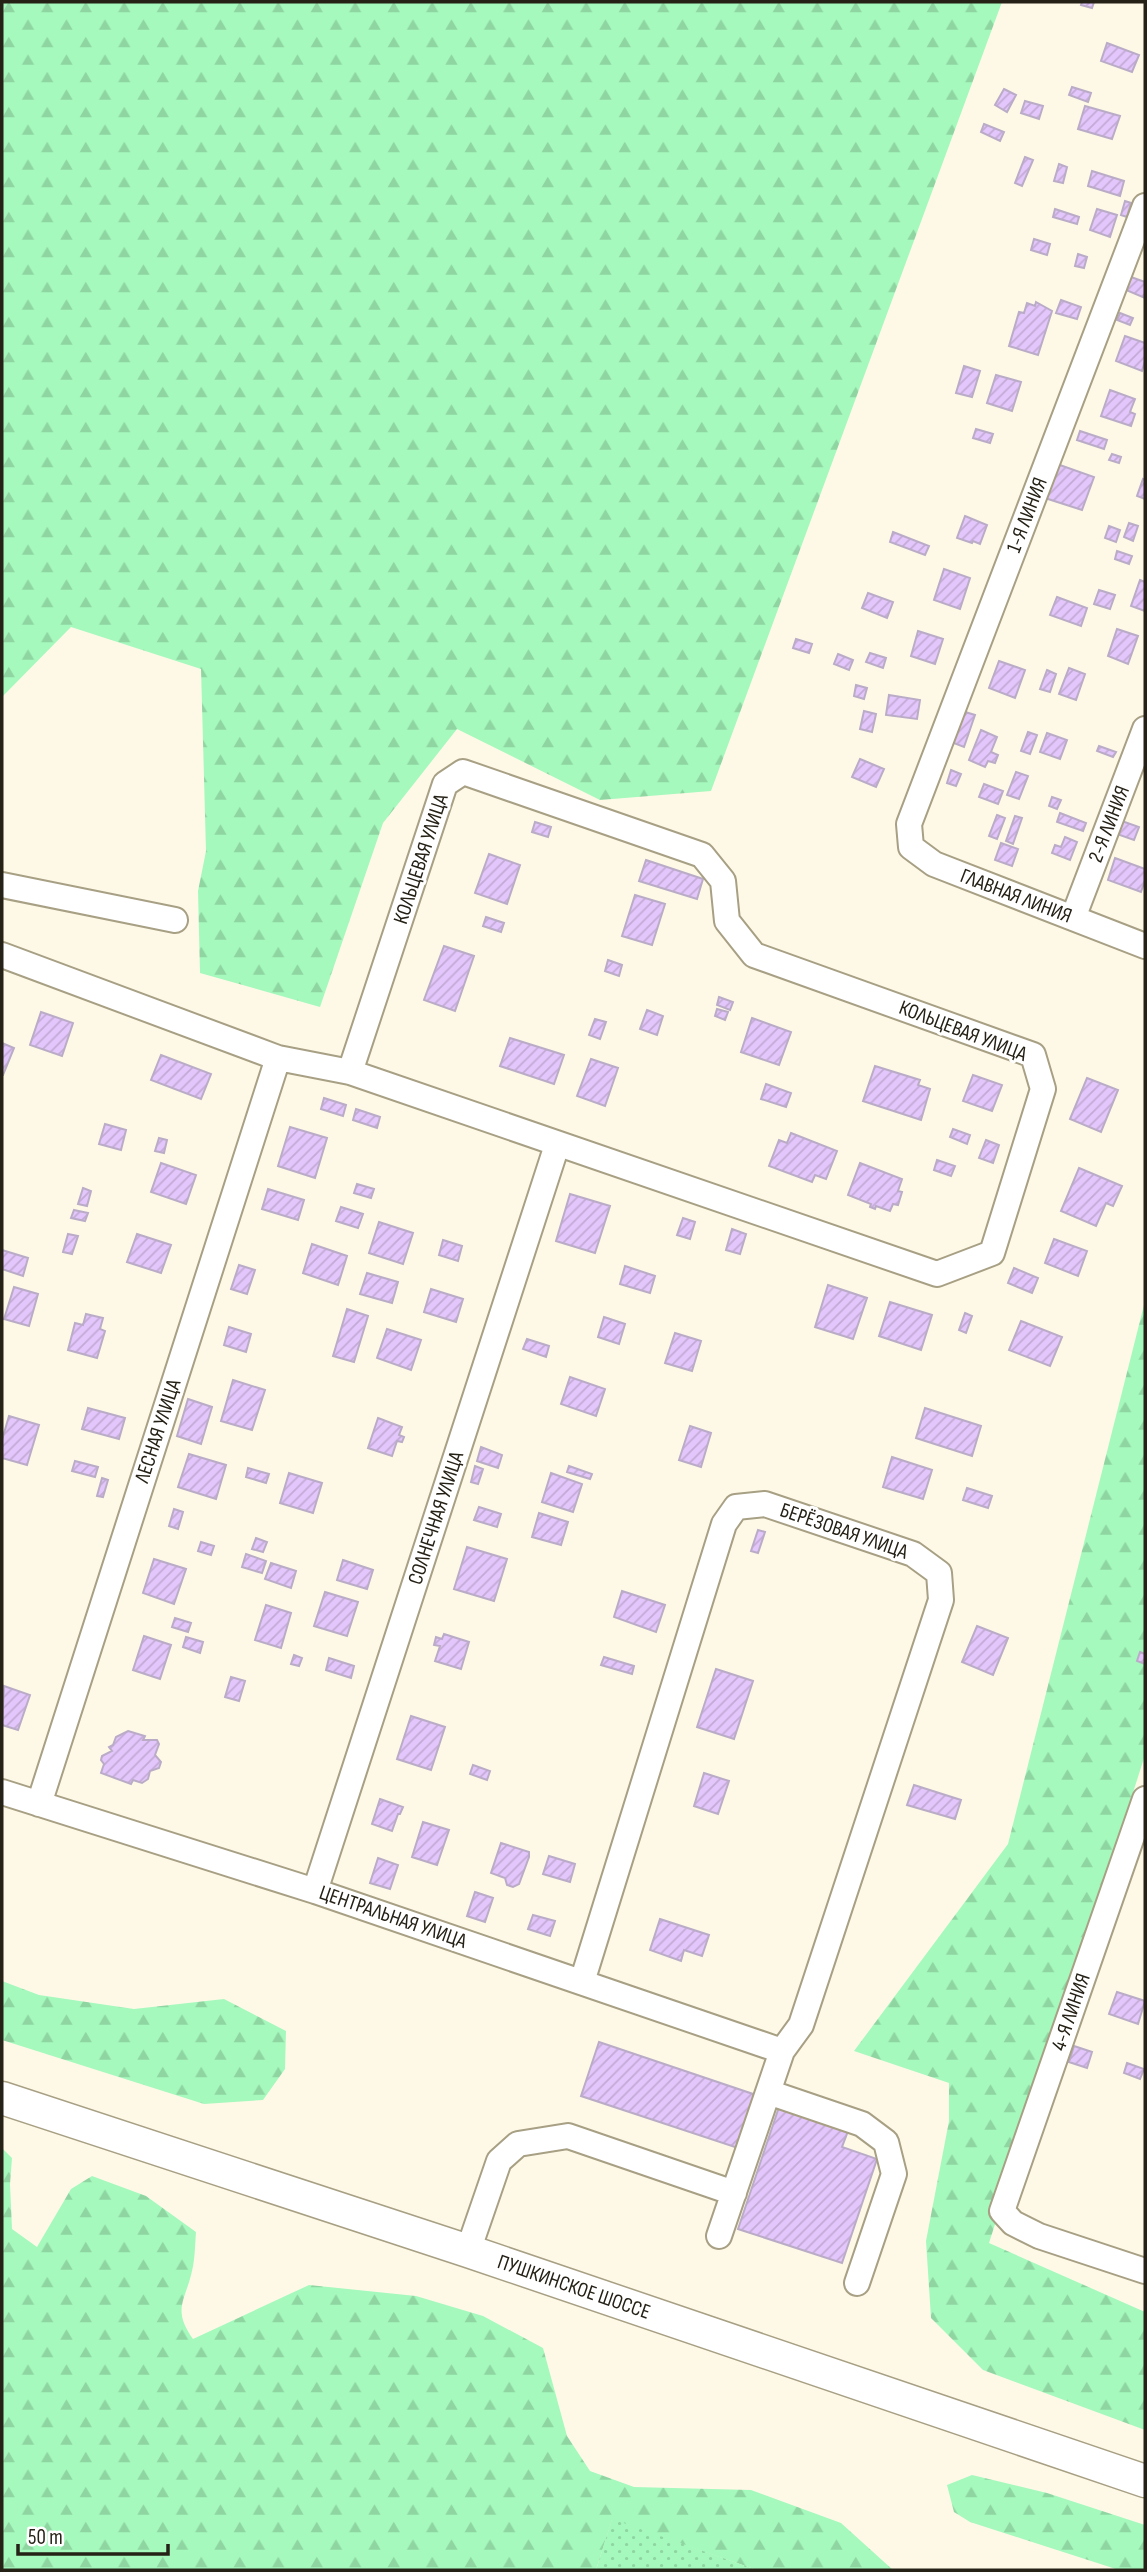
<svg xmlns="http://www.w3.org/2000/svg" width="1147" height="2572" viewBox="0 0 1147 2572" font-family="'Sofia Sans Condensed',sans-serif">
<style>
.forest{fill:url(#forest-firs)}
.park{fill:url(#park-dots)}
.building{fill:url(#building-hatch);stroke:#baacc7;stroke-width:2}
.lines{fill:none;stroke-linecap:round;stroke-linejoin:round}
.minor-casing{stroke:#a8a084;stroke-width:28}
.major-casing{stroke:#a8a084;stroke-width:35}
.minor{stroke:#fff;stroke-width:24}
.major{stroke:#fff;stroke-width:32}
.labels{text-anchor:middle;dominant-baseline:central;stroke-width:6;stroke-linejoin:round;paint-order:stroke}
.street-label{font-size:21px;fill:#252116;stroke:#fff}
</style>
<defs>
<pattern id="forest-firs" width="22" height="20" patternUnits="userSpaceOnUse" patternTransform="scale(1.75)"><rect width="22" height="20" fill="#a5f9bd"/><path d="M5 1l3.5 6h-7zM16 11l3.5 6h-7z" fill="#8ed5a2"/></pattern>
<pattern id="park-dots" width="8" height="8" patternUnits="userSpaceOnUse" patternTransform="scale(1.75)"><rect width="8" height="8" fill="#a5f9bd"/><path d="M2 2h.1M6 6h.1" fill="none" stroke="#8ed5a2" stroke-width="1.8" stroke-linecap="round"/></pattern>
<pattern id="building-hatch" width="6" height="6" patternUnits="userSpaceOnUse" patternTransform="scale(1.75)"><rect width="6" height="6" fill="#e3c6fb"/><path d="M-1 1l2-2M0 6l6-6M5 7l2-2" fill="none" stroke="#c3aad6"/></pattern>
</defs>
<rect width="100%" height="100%" fill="#fef9e7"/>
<!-- forest -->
<path class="forest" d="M2,2H1002L711,791L600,800L457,729L383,823L320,1007L200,973L198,891L206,851L201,669L71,627L2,697Z
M1145,1301V1755L989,2243L1145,2312V2430L983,2370L931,2318L926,2241L949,2121V2083L854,2051L1008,1844Z
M2,1981L39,1995L134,2009L224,1999L286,2031L285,2069L263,2100L204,2104L2,2040Z
M2,2148L12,2158L10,2184L12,2229L37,2247L71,2189L92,2176L146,2196L196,2232C195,2245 195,2259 192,2271C185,2302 172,2309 193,2339L309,2285L416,2296L483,2316L543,2348L567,2436L590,2471L634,2487L751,2490L841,2523L893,2570H757L612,2520L596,2570H2Z
M972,2475L1047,2493L1145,2525V2570H1119L970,2522L954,2512L947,2485Z"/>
<!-- park -->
<path class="park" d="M612,2519L757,2570H596Z"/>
<!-- building -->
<path class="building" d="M1082,2H1094L1092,8L1081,5Z
M1107,43L1139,55L1132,72L1101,61Z
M1072,87L1091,93L1088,102L1069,95Z
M1004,89L1016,95L1007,112L995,105Z
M1025,101L1043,106L1039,119L1021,113Z
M1085,106L1120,116L1112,139L1078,129Z
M984,124L1004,132L1000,141L981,132Z
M1025,157L1033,160L1022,186L1015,183Z
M1059,164L1067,167L1063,183L1054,181Z
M1092,171L1124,181L1120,196L1088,186Z
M1125,201L1131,203L1127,217L1121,215Z
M1055,209L1079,217L1077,224L1053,217Z
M1097,209L1117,215L1110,237L1090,230Z
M1034,239L1050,244L1047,255L1031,250Z
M1078,254L1087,257L1084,268L1075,266Z
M1131,277L1145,282V298L1126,290Z
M1061,300L1081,307L1077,319L1056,313Z
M1036,302L1052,311L1038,355L1009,346L1019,312L1024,313L1027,303L1035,306Z
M1120,313L1133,318L1130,325L1117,320Z
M1125,336L1145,343V361L1142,371L1116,361Z
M964,366L980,371L972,397L956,393Z
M996,375L1021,382L1012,411L987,403Z
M1110,390L1135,399L1130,412L1135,414L1131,426L1101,416Z
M976,429L993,434L990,443L973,438Z
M1080,431L1107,440L1104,449L1077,440Z
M1112,454L1121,457L1119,463L1109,460Z
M1057,464L1094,477L1082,510L1045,498Z
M1143,479L1145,480V499L1137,496Z
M965,516L987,525L980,544L973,541L972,543L957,538Z
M1129,523L1138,526L1133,541L1124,537Z
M1109,526L1120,530L1116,542L1105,538Z
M893,532L929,546L925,555L890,542Z
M1117,551L1132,556L1129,564L1115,559Z
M944,569L970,578L960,609L934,600Z
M1140,580L1145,582V611L1131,606Z
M1099,590L1115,595L1110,609L1094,604Z
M868,593L893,602L887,618L862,608Z
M1057,597L1087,608L1081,626L1050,615Z
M1117,629L1138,636L1128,664L1108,656Z
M918,631L943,639L935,664L911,656Z
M796,639L812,644L809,653L793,648Z
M870,653L886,658L883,668L866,662Z
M838,654L853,660L849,670L834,664Z
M999,661L1025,670L1015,698L989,688Z
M1069,668L1085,674L1076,700L1059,694Z
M1047,670L1056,674L1050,692L1040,689Z
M856,685L867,688L864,699L854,696Z
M889,695L920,700L917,719L886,715Z
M864,711L876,714L872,732L860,729Z
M962,711L975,715L964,747L951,742Z
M981,730L997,737L991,752L998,755L995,763L988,761L985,767L969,760Z
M1028,732L1037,735L1030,754L1021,751Z
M1047,733L1067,740L1060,759L1040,752Z
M1099,746L1116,752L1113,757L1097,751Z
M860,759L884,769L876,787L852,777Z
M951,770L961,774L956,786L947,783Z
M1016,772L1028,776L1019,799L1007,795Z
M984,784L1003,791L998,804L979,797Z
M1052,797L1061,800L1057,809L1049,806Z
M1060,813L1086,823L1083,831L1057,822Z
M997,815L1005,818L997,839L989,836Z
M1015,816L1022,818L1013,844L1006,841Z
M1119,820L1139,827L1134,840L1114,833Z
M535,822L551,827L548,837L532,832Z
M1065,837L1077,842L1070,860L1052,853L1055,845L1061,847Z
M1001,843L1018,849L1012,866L995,860Z
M489,854L520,865L507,904L475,893Z
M1115,858L1145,869V880L1141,892L1108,880Z
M646,860L703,879L697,899L639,881Z
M635,895L665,904L652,945L622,936Z
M486,917L504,923L501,932L483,926Z
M444,946L474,956L455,1011L424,1000Z
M608,960L622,965L619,976L605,971Z
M719,997L733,1002L730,1010L717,1005Z
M717,1009L728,1012L725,1020L715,1016Z
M647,1010L663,1016L657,1035L640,1029Z
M41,1012L73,1023L62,1056L30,1045Z
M752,1018L791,1032L779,1065L741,1052Z
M595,1019L606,1022L600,1039L589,1035Z
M510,1038L564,1055L554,1084L500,1066Z
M2,1043L14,1048L3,1075H2Z
M161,1055L211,1074L201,1099L151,1080Z
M591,1059L618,1068L605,1106L577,1096Z
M875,1066L920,1080L918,1085L930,1089L921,1120L863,1101Z
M973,1075L1002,1085L992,1111L963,1101Z
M1087,1078L1118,1090L1101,1132L1070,1119Z
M766,1084L791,1093L786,1107L761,1099Z
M324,1098L346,1105L343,1116L321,1109Z
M356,1109L380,1117L377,1128L353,1120Z
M105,1124L126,1130L121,1150L99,1144Z
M290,1127L327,1138L315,1178L278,1166Z
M953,1129L970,1135L967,1144L950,1137Z
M791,1133L837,1151L826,1179L815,1175L812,1182L769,1166L779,1140L787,1143Z
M159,1138L167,1140L164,1153L155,1151Z
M986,1140L999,1145L993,1163L979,1158Z
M937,1160L955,1166L951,1176L934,1170Z
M161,1163L196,1175L186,1204L151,1192Z
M860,1163L902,1179L898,1191L902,1192L898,1205L893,1204L890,1211L876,1206L875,1209L870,1207L871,1204L848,1195Z
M1079,1168L1122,1186L1113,1206L1106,1203L1096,1226L1061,1211Z
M357,1184L374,1189L371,1198L354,1193Z
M83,1188L91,1191L87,1206L78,1204Z
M268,1189L304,1200L298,1220L262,1209Z
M570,1194L610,1206L595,1253L556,1241Z
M341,1207L363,1214L358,1228L336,1221Z
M74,1210L88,1213L85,1221L71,1218Z
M683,1218L695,1222L690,1239L677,1235Z
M379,1222L413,1233L403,1264L369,1253Z
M732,1229L746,1234L740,1254L726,1250Z
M68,1234L78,1236L72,1254L63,1252Z
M137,1234L171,1245L161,1273L127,1262Z
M1054,1239L1087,1251L1078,1276L1045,1263Z
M443,1240L462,1246L458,1261L439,1255Z
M312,1244L347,1256L338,1285L303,1273Z
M2,1250L28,1258L23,1276L2,1269Z
M239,1265L255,1270L247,1294L231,1289Z
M625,1266L655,1276L650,1293L620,1284Z
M1014,1268L1038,1278L1032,1293L1008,1283Z
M367,1273L398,1282L392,1303L360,1294Z
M828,1285L867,1298L853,1339L815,1327Z
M14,1287L38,1294L29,1326L4,1319Z
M431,1289L463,1299L456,1322L424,1312Z
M890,1302L932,1315L921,1350L879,1336Z
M347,1309L368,1316L354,1362L333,1356Z
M965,1313L972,1316L966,1333L959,1330Z
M86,1314L103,1318L100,1329L105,1331L97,1358L68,1350L75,1323L83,1325Z
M604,1317L625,1324L619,1344L598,1337Z
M1021,1321L1062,1337L1050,1366L1009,1350Z
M229,1327L251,1334L246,1352L224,1345Z
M387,1329L421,1340L411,1370L377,1358Z
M675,1333L701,1341L692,1371L665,1363Z
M527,1339L549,1346L546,1357L523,1349Z
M570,1377L605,1389L596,1416L561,1404Z
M233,1380L265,1390L252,1430L221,1421Z
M188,1399L212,1407L201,1444L177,1436Z
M88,1408L125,1418L119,1439L82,1429Z
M925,1408L981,1426L972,1456L916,1438Z
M9,1416L39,1425L27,1465L2,1458V1440Z
M378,1418L402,1427L399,1435L404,1437L402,1442L397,1441L392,1456L368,1448Z
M690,1426L711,1433L701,1467L679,1460Z
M481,1447L502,1455L498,1468L477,1461Z
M189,1454L226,1465L216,1499L178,1487Z
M892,1457L932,1470L923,1499L883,1487Z
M75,1461L98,1467L95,1477L72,1471Z
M475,1466L483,1469L478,1484L471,1482Z
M569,1466L592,1474L590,1479L567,1472Z
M248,1468L269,1474L266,1483L246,1477Z
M289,1473L322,1483L313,1513L280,1503Z
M551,1473L582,1484L573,1512L542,1502Z
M102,1478L108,1480L103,1497L97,1496Z
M967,1488L992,1496L988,1508L963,1500Z
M479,1507L501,1514L497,1527L474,1520Z
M174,1509L183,1512L178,1529L169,1526Z
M539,1513L568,1522L561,1545L532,1537Z
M758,1530L765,1532L758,1553L751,1551Z
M256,1538L267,1542L263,1552L252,1549Z
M201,1542L214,1546L211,1555L198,1551Z
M467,1547L507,1559L494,1601L454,1589Z
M246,1554L266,1561L262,1573L242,1567Z
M154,1559L186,1569L174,1604L143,1593Z
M343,1560L373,1570L367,1589L337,1580Z
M271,1563L296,1571L291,1588L265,1579Z
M622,1591L665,1605L656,1632L614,1617Z
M325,1592L358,1602L347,1636L314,1626Z
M266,1605L291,1613L281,1648L255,1640Z
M175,1618L191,1623L188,1632L172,1627Z
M977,1626L1008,1638L993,1675L962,1662Z
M444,1634L469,1642L461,1669L435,1661L440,1646L434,1645L436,1637L442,1639Z
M144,1636L171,1645L160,1679L133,1670Z
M186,1637L203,1642L200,1653L183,1647Z
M1140,1652L1145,1654V1664L1137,1661Z
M294,1655L302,1658L299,1666L291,1664Z
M604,1657L634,1666L632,1674L601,1665Z
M329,1658L354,1666L351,1678L326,1670Z
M716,1669L753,1681L734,1739L697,1727Z
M231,1677L245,1681L239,1701L225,1697Z
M4,1686L30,1695L18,1730L2,1725Z
M411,1716L445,1727L431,1770L397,1759Z
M128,1731L145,1736L143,1740H157L159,1744L155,1755L161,1762L159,1768L150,1771L148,1779L142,1783L133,1780L131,1784L101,1773L104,1764L101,1760L102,1756L112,1751L109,1747L113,1745L116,1737Z
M473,1765L490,1771L487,1780L470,1774Z
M704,1773L729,1781L718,1814L694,1806Z
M914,1785L961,1800L955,1819L907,1805Z
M380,1799L403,1807L400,1814H398L392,1831L372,1824Z
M423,1822L449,1830L437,1865L412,1857Z
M501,1843L529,1852V1857L519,1884L513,1887L507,1885L505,1878L491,1873Z
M549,1856L575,1864L570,1882L543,1874Z
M378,1858L398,1865L390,1889L370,1883Z
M475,1892L493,1898L485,1922L467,1916Z
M533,1915L555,1921L550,1936L528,1929Z
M660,1919L709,1935L702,1956L684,1950L681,1961L650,1950Z
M1117,1992L1145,2001L1138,2024L1109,2014Z
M599,2042L756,2095L738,2148L581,2096Z
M1074,2046L1092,2052L1087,2068L1069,2062Z
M1127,2063L1144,2069L1140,2079L1124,2073Z
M779,2107L848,2131L842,2147L877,2159L842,2263L738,2229Z"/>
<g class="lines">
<!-- minor casing -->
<g class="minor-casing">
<path id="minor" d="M1145,206L909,824L911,847L934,864L1145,946
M2,885L175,920
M1073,918L1145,729
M2,955L278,1058L350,1072L937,1274L992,1253L1043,1089L1033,1055L754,955L727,921L723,881L702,855L463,772L445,784L350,1072
M2,1792L315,1891L782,2051
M1145,1799L1002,2211L1013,2223L1039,2236L1145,2271
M39,1804L278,1058
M315,1891L557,1145
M582,1982L724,1524L736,1507L765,1504L913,1554L939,1573L941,1600L801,2025L782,2051L719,2236
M768,2092L862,2124L886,2142L894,2174L857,2283
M468,2251L499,2161L518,2144L568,2136L734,2193"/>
</g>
<!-- major casing -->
<g class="major-casing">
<path id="major" d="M2,2098L468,2251L1145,2481"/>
</g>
<!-- minor -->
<use href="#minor" class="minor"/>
<!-- major -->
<use href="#major" class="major"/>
</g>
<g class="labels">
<!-- street labels -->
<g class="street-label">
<text transform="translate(1027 515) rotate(-69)">1-Я ЛИНИЯ</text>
<text transform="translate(1109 824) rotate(-69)">2-Я ЛИНИЯ</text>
<text transform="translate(421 859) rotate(-72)">КОЛЬЦЕВАЯ УЛИЦА</text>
<text transform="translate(1016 896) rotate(21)">ГЛАВНАЯ ЛИНИЯ</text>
<text transform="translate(963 1031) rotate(21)">КОЛЬЦЕВАЯ УЛИЦА</text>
<text transform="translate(158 1431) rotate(-72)">ЛЕСНАЯ УЛИЦА</text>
<text transform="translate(436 1518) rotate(-72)">СОЛНЕЧНАЯ УЛИЦА</text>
<text transform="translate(844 1531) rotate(19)">БЕРЁЗОВАЯ УЛИЦА</text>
<text transform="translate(393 1917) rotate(19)">ЦЕНТРАЛЬНАЯ УЛИЦА</text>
<text transform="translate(1071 2012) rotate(-71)">4-Я ЛИНИЯ</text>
<text transform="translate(574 2287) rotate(19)">ПУШКИНСКОЕ ШОССЕ</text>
</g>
</g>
<!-- border -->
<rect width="1147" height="2572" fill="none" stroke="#252116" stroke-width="7"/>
<!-- scale -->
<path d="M18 2544v10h150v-10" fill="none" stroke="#252116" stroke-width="3.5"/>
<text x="28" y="2544" font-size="21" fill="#252116" stroke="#ffffff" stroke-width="5" paint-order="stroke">50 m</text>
</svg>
